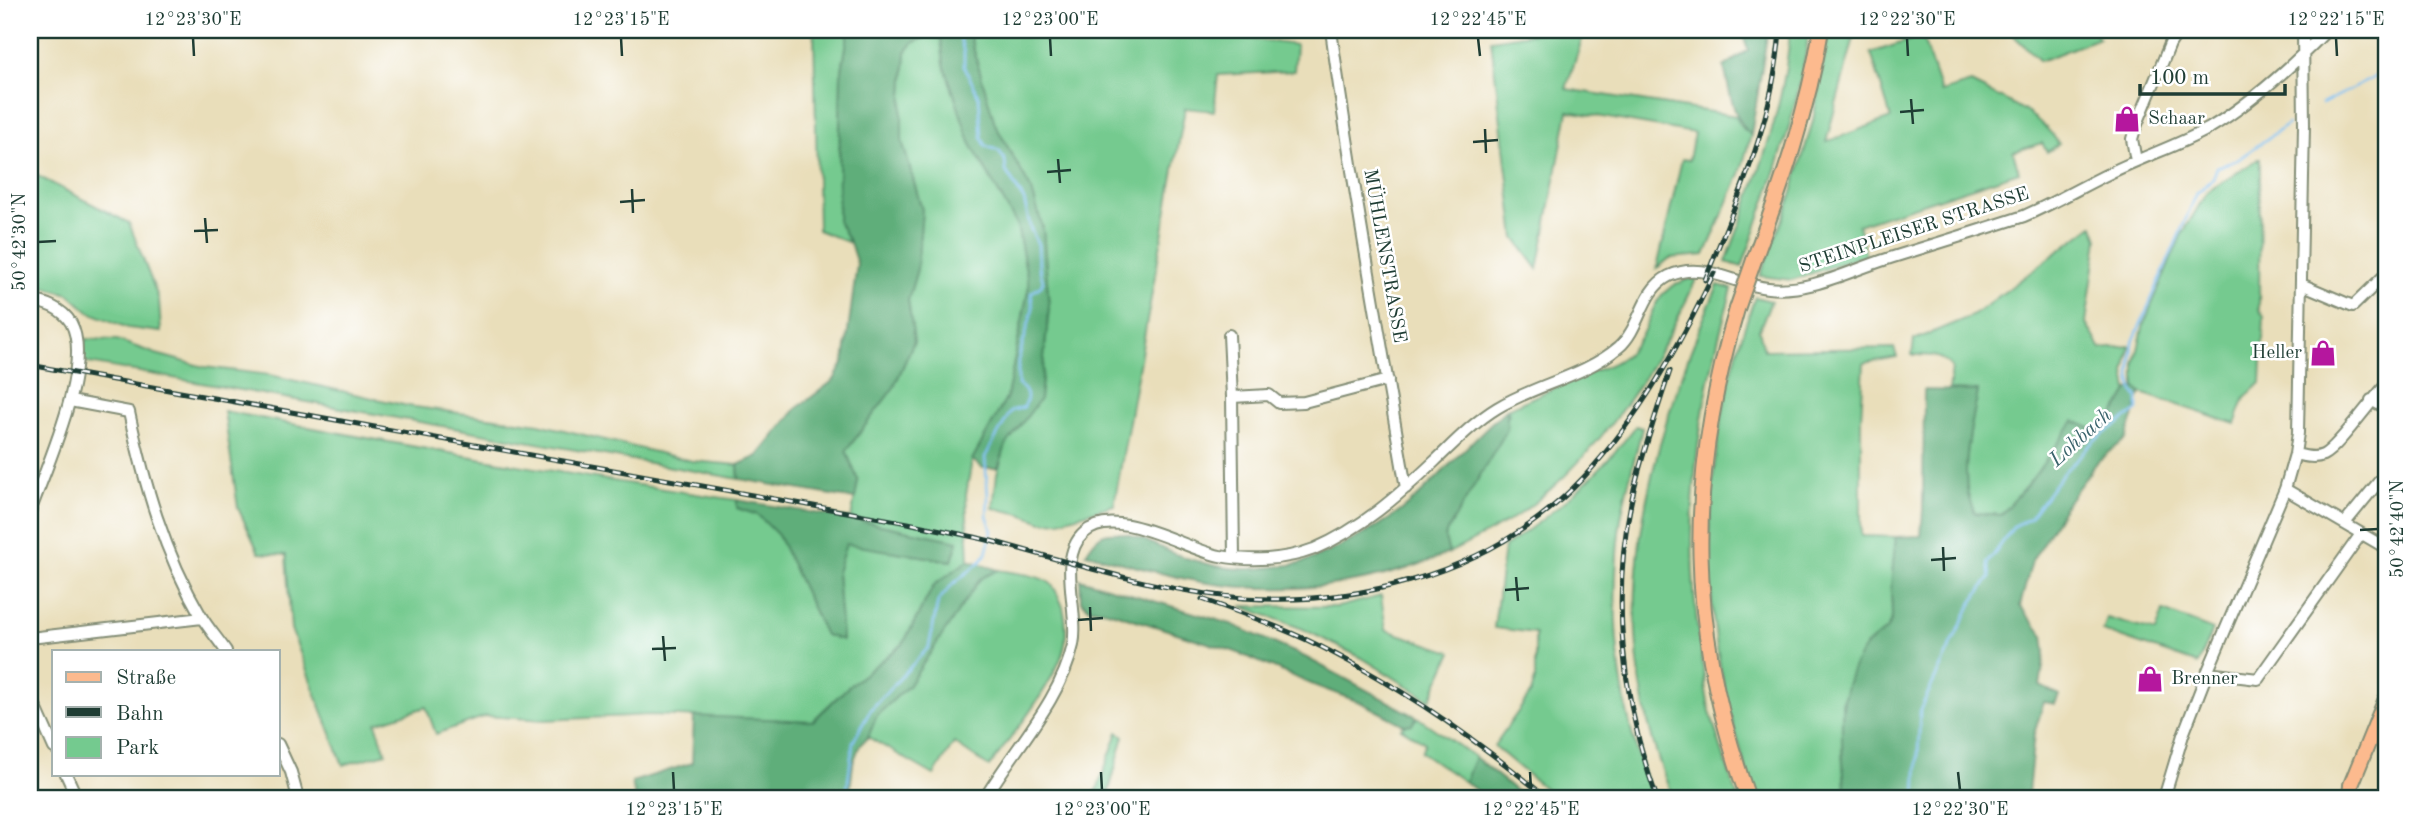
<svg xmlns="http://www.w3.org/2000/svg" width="2416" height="828" viewBox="0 0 2416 828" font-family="'Old Standard TT',serif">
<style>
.green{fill:#74ca8f;stroke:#4a8462;stroke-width:2}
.forest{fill:#5fae7a;stroke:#3f7657;stroke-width:2}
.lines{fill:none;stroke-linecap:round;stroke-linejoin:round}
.stream{stroke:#7bbff1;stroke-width:2.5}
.minor-casing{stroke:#848e77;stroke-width:14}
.major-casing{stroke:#848e77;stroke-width:18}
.minor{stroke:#fff;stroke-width:10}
.major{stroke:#fcba8e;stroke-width:14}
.rail-casing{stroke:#1f3d34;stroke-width:5}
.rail{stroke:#fff;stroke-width:2.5;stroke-dasharray:8;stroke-linecap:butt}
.major-bridge-casing{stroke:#848e77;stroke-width:18;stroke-linecap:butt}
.major-bridge{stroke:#fcba8e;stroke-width:14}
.ticks{fill:none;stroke:#1f3d34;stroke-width:2.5}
.labels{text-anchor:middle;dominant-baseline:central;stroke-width:5;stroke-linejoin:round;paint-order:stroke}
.poi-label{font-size:19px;fill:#1f3d34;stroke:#fff;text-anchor:start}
.street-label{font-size:19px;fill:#1f3d34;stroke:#fff}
.water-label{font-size:21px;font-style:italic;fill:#3b646d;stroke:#fff}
.neatline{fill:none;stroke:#1f3d34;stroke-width:2.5}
.ticks-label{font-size:18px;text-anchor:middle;fill:#1f3d34}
</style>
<rect width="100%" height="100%" fill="#fff"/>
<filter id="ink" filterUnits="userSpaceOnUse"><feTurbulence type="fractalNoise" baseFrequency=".0143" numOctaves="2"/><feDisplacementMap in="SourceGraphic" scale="14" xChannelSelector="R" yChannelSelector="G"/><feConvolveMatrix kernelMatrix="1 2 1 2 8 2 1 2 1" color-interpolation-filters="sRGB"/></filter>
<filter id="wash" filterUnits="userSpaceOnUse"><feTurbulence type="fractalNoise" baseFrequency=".00686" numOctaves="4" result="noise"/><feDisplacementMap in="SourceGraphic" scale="28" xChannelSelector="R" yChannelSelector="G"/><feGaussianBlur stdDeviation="1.57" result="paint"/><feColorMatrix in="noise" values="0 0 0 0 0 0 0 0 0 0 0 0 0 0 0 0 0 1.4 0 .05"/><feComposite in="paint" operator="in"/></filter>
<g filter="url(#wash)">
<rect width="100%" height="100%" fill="#e9deba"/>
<!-- green -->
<path class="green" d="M814,30H849L841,76L838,221L850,243L818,230Z
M968,30H1221L1222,35L1296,45L1294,71L1218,75L1214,111L1185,108L1114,505L1060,521L1042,522L1021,514L993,508L997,474L1006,445L1040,399L1049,307L1043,229L1032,191L995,124Z
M1553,30H1585L1566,89L1736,116L1740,126L1751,135L1740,174L1705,255L1670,258L1657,268L1682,159L1689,160L1694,133L1568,111L1538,269L1515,238L1491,40Z
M1790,30H1809C1799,112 1770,189 1742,267L1726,262C1754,186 1785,111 1790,30Z
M1829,30H1856L1826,142L1891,118L1871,53L1922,36L1941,92L1971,83C2004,100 2039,112 2059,144L2047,152L2042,143L2013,152L2019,172L1858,225L1866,255L1792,280L1760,276L1788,206L1813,121Z
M2008,30H2093L2099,38L2040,61Z
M929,36L941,38L944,64L970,142L1017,225L1029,286L1007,397L972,460L966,495L969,560L934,585L903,644L849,686L812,721L650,715L545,720L486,716L436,734L426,707L376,723L386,753L343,765L291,629L286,555L259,553L238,508L224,411C395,444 565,475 737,500V508L758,515L778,535L825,635L842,639L837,572L846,543L951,561L958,541L851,519L858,480L846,451L894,387L914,341L908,300L917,269L922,210L902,141V110L906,52L913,42Z
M2260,158L2259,310L2264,316L2261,383L2245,397L2235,424L2141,393L2135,387V363L2144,323L2181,236L2207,192Z
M30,172L129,223L159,300L161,332L128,328L89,312L69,294L30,283Z
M2093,225L2098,239L2086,323L2101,349L2130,346L2125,373L2128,391L2110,422L2030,482L2002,515L1975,513C1956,481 1972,426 1978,391L1949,390L1952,368C1941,354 1928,355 1912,355L1914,340L1974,315Z
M1697,277C1659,365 1601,453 1524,511C1501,527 1474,540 1449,553L1445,539L1446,533L1509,414L1507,409C1532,398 1556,387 1581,376C1598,369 1616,365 1629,352C1659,321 1643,289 1697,277Z
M1718,285L1732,289C1696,412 1681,525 1701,653C1704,672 1705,693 1710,711C1718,741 1728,769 1738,798H1673C1599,624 1645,450 1718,285Z
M1755,297L1771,301L1759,330L1764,350L1894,348L1897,357L1864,363L1861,419V536L1896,537L1891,591L1892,618L1886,632L1866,646L1842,701V753L1846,798H1756C1747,779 1743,757 1737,737C1694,593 1703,438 1755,297Z
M84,339L117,340L156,354L204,367L270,375L408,406L539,424L692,461L738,465L739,479L83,362Z
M1636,426L1642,428C1632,470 1619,512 1617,555C1611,637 1622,722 1653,798H1556L1494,746L1531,693L1535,680V633L1494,628L1504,547C1557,511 1597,477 1636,426Z
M998,570C1014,573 1036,574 1050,583C1056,588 1060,600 1063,607C1066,619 1067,631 1065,644C1060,676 1010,739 989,767L954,743L934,775L868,737L877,715L908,686L980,578Z
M1381,596L1386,630L1452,652L1430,700L1362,658L1303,629L1241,606L1338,607Z
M2163,611L2213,630L2198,664L2103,631L2107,618L2156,632Z
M1417,717L1475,757L1465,782L1421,752L1425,743L1401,728L1404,725L1412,724Z
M1118,732L1124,736L1107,798H1094Z"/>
<!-- forest -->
<path class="forest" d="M849,30H968L995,124L1032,191L1043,229L1049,307L1040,399L1006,445L998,468H983L972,460L1007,397L1029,286L1017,225L970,142L944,64L941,38L929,36L914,42L906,52L902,110V141L922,210L917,269L908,300L914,341L894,387L846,451L858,480L855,499L739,479L738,465L758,456L796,409L834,380L844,362L857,264L850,243L838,221L841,76Z
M1741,30H1768L1751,135C1732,118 1730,91 1724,67L1748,50Z
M2135,387L2141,393L2126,439L2098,461L2066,504L2032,561L2020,606L2043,635L2045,652L2040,686L2059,695L2055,704L2044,702L2034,734L2028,793L2046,798H1846C1842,749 1833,690 1865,647C1873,636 1890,634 1892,617C1893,608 1891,599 1891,590C1892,572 1894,554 1896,537L1921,536L1923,510L1924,390L1978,391C1972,425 1956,482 1975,513L2001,515L2030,482L2074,421L2097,431L2110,422L2128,391Z
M1507,409V430L1446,533L1445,539L1449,553C1370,587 1287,596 1201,582C1162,575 1124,563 1086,553C1092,544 1098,534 1109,533C1131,530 1155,546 1175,554C1202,564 1234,572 1263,568C1275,567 1289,566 1300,563C1327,555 1387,524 1408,505C1443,475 1472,438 1507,409Z
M737,500L851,519L958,541L952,561L846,544L837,572L842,640L825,635L778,535L758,515L737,508Z
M969,560L998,570L980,579L908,686L877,715L868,737L860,745L853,763L849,798H635L632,782L692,763L694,716L813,721L849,686L903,644L934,585Z
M1080,579L1231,624L1305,657L1417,717L1412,724L1404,725L1362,703L1316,686L1236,652L1108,611L1089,608L1081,601Z
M1475,757L1525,798H1487L1465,782Z"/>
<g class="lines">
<!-- stream -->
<path class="stream" d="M2322,104L2373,78L2386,66
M846,798L853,742L871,709L929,647L938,601L952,585L980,562L986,554L992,531L987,515L988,497L985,457L1011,411L1024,407C1029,398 1028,390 1018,385V361L1033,308L1031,293L1041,286L1043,281L1039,267L1038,244L1031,230L1024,200L1006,171L1005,160L999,151L986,146L982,138L979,97L964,66V53L958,30
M1916,798L1920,710L1971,604L1990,578L1988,563L2014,526L2029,519L2063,473L2095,440L2138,410V398L2133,392L2130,376L2133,342L2197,193L2213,179L2217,167L2237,160L2288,124"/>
</g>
</g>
<g filter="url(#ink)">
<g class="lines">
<!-- minor casing -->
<g class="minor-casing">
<path id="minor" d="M1331,30C1352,183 1380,336 1406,488
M2136,161L2132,139L2135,129L2170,44L2179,30
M2301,284L2353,306L2386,274
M30,300C46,303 62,308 71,323C94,365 45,469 30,512
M1229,335L1232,397L1234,558
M1232,397L1269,395L1279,403L1304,402L1388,380
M2371,400L2386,408
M70,401L129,412C144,483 164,553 201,616C208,628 218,639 226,651
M2295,454C2304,456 2314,459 2323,455C2338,448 2371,400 2386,385
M2285,489L2386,548
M2345,523L2386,473
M30,638L202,618
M2207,673L2258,679L2361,534
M30,694L54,748
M278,744L291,772L298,798
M66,774L77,798
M985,798C1013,750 1061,700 1073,645C1080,611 1056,558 1084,533C1115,504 1184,549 1220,556C1250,562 1285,560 1314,549C1361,529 1399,495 1435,461C1455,442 1474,422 1497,408C1536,384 1584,377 1619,347C1641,328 1641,290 1669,276C1703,260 1735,285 1768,288C1809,293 1849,271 1887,259C1932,245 1978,231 2024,216C2054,203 2081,187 2110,173C2142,157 2177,146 2208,129C2252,103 2291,67 2327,30
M2164,798L2183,735L2207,673L2285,489L2295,454L2298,433L2304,125L2303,30"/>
</g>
<!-- major casing -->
<g class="major-casing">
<path id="major" d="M1754,260C1782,184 1808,110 1821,30
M1737,309C1686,481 1687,629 1748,798
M2350,798L2351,785L2386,699"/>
</g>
<!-- minor -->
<use href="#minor" class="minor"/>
<!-- major -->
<use href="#major" class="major"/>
<!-- rail casing -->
<g class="rail-casing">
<path id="rail" d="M1705,280C1739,195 1773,123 1780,30
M30,365L908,523C935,529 963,534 991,541C1062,560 1133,583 1207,594C1340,613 1488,579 1583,478C1639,418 1679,347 1714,273
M1202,599C1246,615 1293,631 1335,654C1412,694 1481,743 1547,798
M1657,798C1621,700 1610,592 1634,489C1644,449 1657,410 1670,371"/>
</g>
<!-- rail -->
<use href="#rail" class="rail"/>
<!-- major-bridge casing -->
<g class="major-bridge-casing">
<path id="major-bridge" d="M1737,309L1754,260"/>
</g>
<!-- major-bridge -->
<use href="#major-bridge" class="major-bridge"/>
</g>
</g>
<!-- ticks -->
<path class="ticks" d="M193,38L194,56M621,38L622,56M1050,38L1051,56M1478,38L1480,56M1907,38L1908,56M2336,38L2337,56M1911,99L1913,124M1900,112L1924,110M1485,129L1486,153M1473,142L1498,140M1058,159L1060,183M1047,172L1071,170M632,189L633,213M620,202L645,200M205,218L207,243M194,231L218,230M38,242L56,241M2360,530L2378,529M1943,547L1944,571M1931,560L1956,558M1516,577L1518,601M1505,590L1529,588M1090,607L1091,631M1078,620L1103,618M663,636L665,661M652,649L676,648M673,772L674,790M1101,772L1102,790M1530,772L1531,790M1958,772L1960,790"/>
<!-- icons -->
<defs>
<g id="shop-bare" transform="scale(2.1)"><path d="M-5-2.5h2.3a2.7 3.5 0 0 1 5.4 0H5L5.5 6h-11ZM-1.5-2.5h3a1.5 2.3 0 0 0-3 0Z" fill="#b5179e" stroke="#fff" stroke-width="2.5" paint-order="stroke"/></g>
</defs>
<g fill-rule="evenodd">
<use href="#shop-bare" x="2127" y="119"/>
<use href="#shop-bare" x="2323" y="353"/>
<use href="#shop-bare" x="2150" y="679"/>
</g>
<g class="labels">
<!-- poi labels -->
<g class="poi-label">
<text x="2148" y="119">Schaar</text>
<text x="2302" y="353" text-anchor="end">Heller</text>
<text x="2171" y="679">Brenner</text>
</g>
<!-- street labels -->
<g class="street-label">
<text transform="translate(1914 231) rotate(-18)">STEINPLEISER STRASSE</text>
<text transform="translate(1384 256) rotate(80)">MÜHLENSTRASSE</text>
</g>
<!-- water labels -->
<g class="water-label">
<text transform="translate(2081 438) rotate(-42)">Lohbach</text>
</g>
</g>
<!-- margin -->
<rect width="2416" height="828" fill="none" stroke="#fff" stroke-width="77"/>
<!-- legend -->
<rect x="52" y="650" width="228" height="126" fill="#ffffff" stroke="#a5b1ae" stroke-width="2"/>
<rect x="66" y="672" width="35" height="10" fill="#fcba8e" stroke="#a5b1ae" stroke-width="2"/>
<text x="116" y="684" font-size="21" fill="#1f3d34">Straße</text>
<rect x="66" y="707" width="35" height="10" fill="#1f3d34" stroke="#a5b1ae" stroke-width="2"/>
<text x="116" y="720" font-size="21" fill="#1f3d34">Bahn</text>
<rect x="66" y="737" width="35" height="21" fill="#74ca8f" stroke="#a5b1ae" stroke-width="2"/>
<text x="116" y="754" font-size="21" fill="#1f3d34">Park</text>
<!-- scale -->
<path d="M2140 84v10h145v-10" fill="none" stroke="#1f3d34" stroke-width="3.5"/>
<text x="2150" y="84" font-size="21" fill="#1f3d34" stroke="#ffffff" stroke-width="5" paint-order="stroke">100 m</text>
<rect x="38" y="38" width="2340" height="752" class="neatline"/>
<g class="ticks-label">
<text x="193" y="25">12°23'30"E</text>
<text x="621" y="25">12°23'15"E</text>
<text x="1050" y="25">12°23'00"E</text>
<text x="1478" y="25">12°22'45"E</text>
<text x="1907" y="25">12°22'30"E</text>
<text x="2336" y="25">12°22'15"E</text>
<text transform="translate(19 242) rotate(-90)" y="6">50°42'30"N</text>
<text transform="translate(2397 529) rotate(-90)" y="6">50°42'40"N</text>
<text x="674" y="815">12°23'15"E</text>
<text x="1102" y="815">12°23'00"E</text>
<text x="1531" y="815">12°22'45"E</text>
<text x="1960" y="815">12°22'30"E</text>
</g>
</svg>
